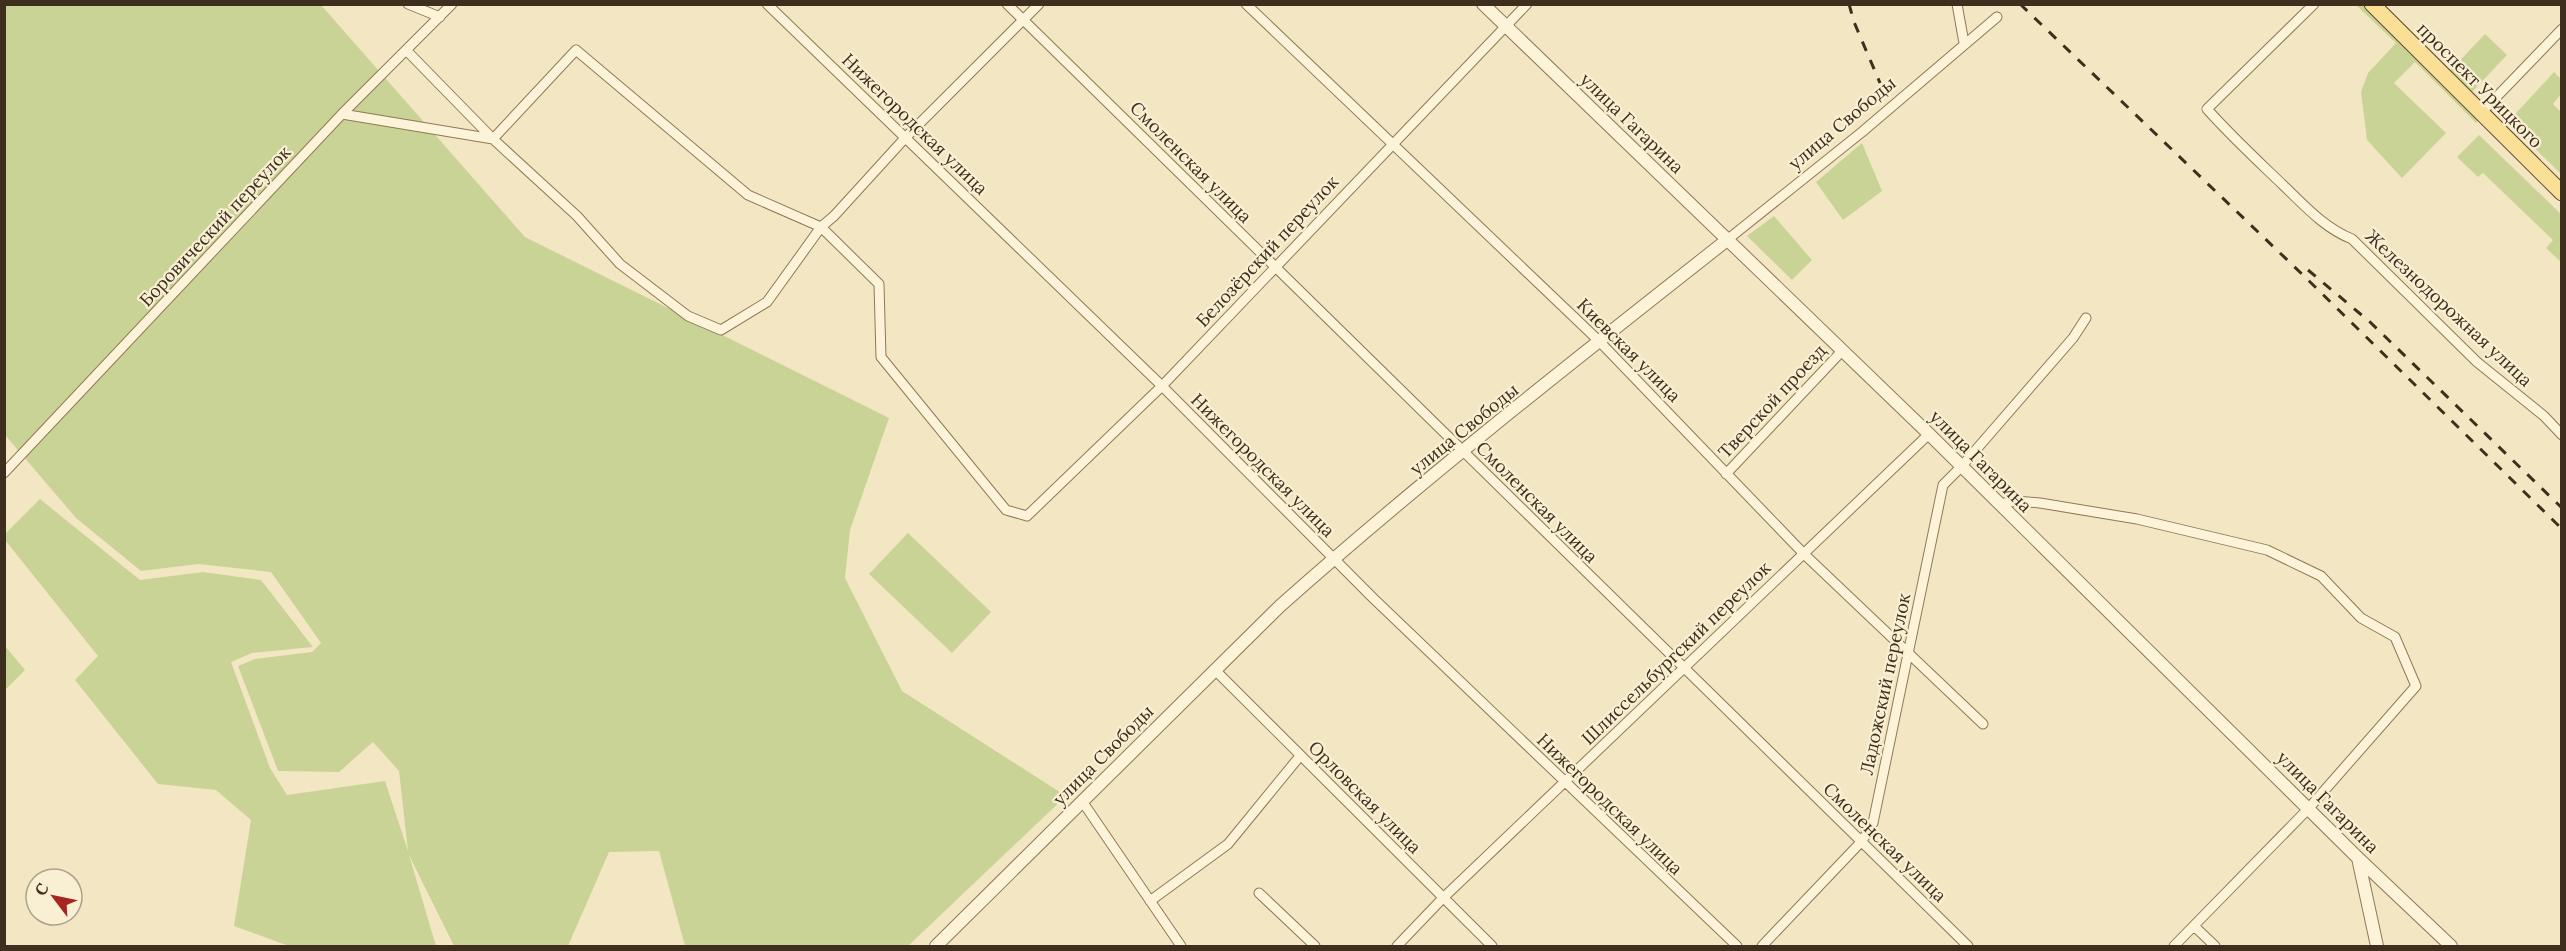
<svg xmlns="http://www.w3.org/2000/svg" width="2566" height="951" viewBox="0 0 2566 951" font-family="Lora,serif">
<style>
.green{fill:#c9d395}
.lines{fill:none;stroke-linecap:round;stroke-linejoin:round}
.minor-casing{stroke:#907857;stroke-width:11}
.tertiary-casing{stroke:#907857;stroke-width:14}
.primary-casing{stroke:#5d452c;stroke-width:17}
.minor{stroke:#fcf3d8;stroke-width:9}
.tertiary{stroke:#fcf3d8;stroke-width:12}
.primary{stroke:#fadf97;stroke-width:15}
.rail{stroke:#3e2e1d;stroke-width:3;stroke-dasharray:10 10;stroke-linecap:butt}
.labels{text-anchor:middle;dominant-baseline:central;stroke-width:4.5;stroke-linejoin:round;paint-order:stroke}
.street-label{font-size:18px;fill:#3e2e1d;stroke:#f9f0d4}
</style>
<rect width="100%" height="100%" fill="#f3e7c3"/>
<!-- green -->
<path class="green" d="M5,5H321L525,237L889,418L850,530L845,578L902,691L1066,796L908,946H685L659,851L609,852L568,946H454L409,855L436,946H289L234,926L251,820L216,790L158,784L75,680L98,656L5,540V534L40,499L140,580L203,572L261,580L313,647L252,653L231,662L270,768L287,795L385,781L408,851L399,771L373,742L339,772L278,771L238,666L255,659L312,652L321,643L271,572L198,564L141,571L76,518L5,435Z
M2356,5H2371L2483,115L2476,123L2415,62L2394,83L2446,133L2402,178L2367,140L2361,92L2368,73L2396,43Z
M2485,34L2507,55L2470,94L2448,73Z
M2554,72L2561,79V94L2553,104L2561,112V174L2508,122Z
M2479,135L2561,214V262L2546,248L2553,240L2483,173L2478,177L2457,157Z
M1862,143L1882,191L1843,220L1816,182Z
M1774,216L1812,260L1792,280L1747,236Z
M908,533L991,612L952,653L869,574Z
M5,646L25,670L5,690L4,689Z"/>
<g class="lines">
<!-- minor casing -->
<g class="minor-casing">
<path id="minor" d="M408,4L440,17
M767,4L1162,386L1373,598L1737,946
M1007,4L1968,946
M1246,4L1599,341L1804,554L1983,724
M1957,4L1964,43
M2314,4L2207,109C2231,136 2257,160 2283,185C2304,205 2324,228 2352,239L2477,362L2544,416L2562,435
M407,51L493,139L576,50L748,195L821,227L879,284L881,357L1006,510L1027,516L1162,386L1527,4
M342,114L493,139L577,216L620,264L688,316L721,330L767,302L821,227L834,216L906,137L1039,4
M2480,114L2562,29
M1727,240L1862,132L1997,17
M4,473L342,114L452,4
M1726,474L1842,351
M1999,504L2016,501L2040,503L2137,519L2267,550L2321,576L2361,618L2395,637L2416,686L2309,808L2174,946
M1215,670L1492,946
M1082,801L1181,946
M1259,893L1315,946
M1150,901L1228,844L1300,756
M2194,926L2215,946
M1397,946L1442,899L1929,434
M1762,946L1862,841L1873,823L1943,485L1961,467L2073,338L2086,318"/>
</g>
<!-- tertiary casing -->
<g class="tertiary-casing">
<path id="tertiary" d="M1483,4L1929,434L2358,858L2451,946
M2358,858L2377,946
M936,946L1280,606C1424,478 1576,359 1727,240"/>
</g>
<!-- primary casing -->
<g class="primary-casing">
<path id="primary" d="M2372,4L2562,193"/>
</g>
<!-- minor -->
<use href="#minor" class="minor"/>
<!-- tertiary -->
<use href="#tertiary" class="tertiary"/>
<!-- primary -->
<use href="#primary" class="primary"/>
<!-- rail -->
<path class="rail" d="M1849,4L1854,22L1880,83
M2020,4L2304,276L2562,529
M2308,270L2370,322L2562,508"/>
</g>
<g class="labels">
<!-- street labels -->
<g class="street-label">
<text transform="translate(2480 85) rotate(45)">проспект Урицкого</text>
<text transform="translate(1632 123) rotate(44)">улица Гагарина</text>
<text transform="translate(1842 123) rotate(-40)">улица Свободы</text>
<text transform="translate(915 124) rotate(44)">Нижегородская улица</text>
<text transform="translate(1191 162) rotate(45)">Смоленская улица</text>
<text transform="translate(215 226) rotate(-47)">Боровический переулок</text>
<text transform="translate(1267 251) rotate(-47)">Белозёрский переулок</text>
<text transform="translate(2449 308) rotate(43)">Железнодорожная улица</text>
<text transform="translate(1629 350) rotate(45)">Киевская улица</text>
<text transform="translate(1772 401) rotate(-47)">Тверской проезд</text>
<text transform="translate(1464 429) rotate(-39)">улица Свободы</text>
<text transform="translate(1981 461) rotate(45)">улица Гагарина</text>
<text transform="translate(1263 465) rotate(45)">Нижегородская улица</text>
<text transform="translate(1537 502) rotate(45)">Смоленская улица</text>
<text transform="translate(1676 653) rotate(-44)">Шлиссельбургский переулок</text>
<text transform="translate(1885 684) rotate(-78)">Ладожский переулок</text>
<text transform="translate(1103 755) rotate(-45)">улица Свободы</text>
<text transform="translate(1365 797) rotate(45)">Орловская улица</text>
<text transform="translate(2328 802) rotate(45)">улица Гагарина</text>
<text transform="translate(1610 804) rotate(44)">Нижегородская улица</text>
<text transform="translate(1885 842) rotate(44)">Смоленская улица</text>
</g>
</g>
<!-- border -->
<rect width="2566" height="951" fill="none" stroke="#3e2e1d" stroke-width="12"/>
<!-- north arrow -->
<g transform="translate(54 897) rotate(302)"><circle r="28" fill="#f9f0d4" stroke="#aea28b" stroke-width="1.5"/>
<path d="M0-4.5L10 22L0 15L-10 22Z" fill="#a62520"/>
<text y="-9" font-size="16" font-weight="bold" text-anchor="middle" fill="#3e2e1d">С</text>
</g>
</svg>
